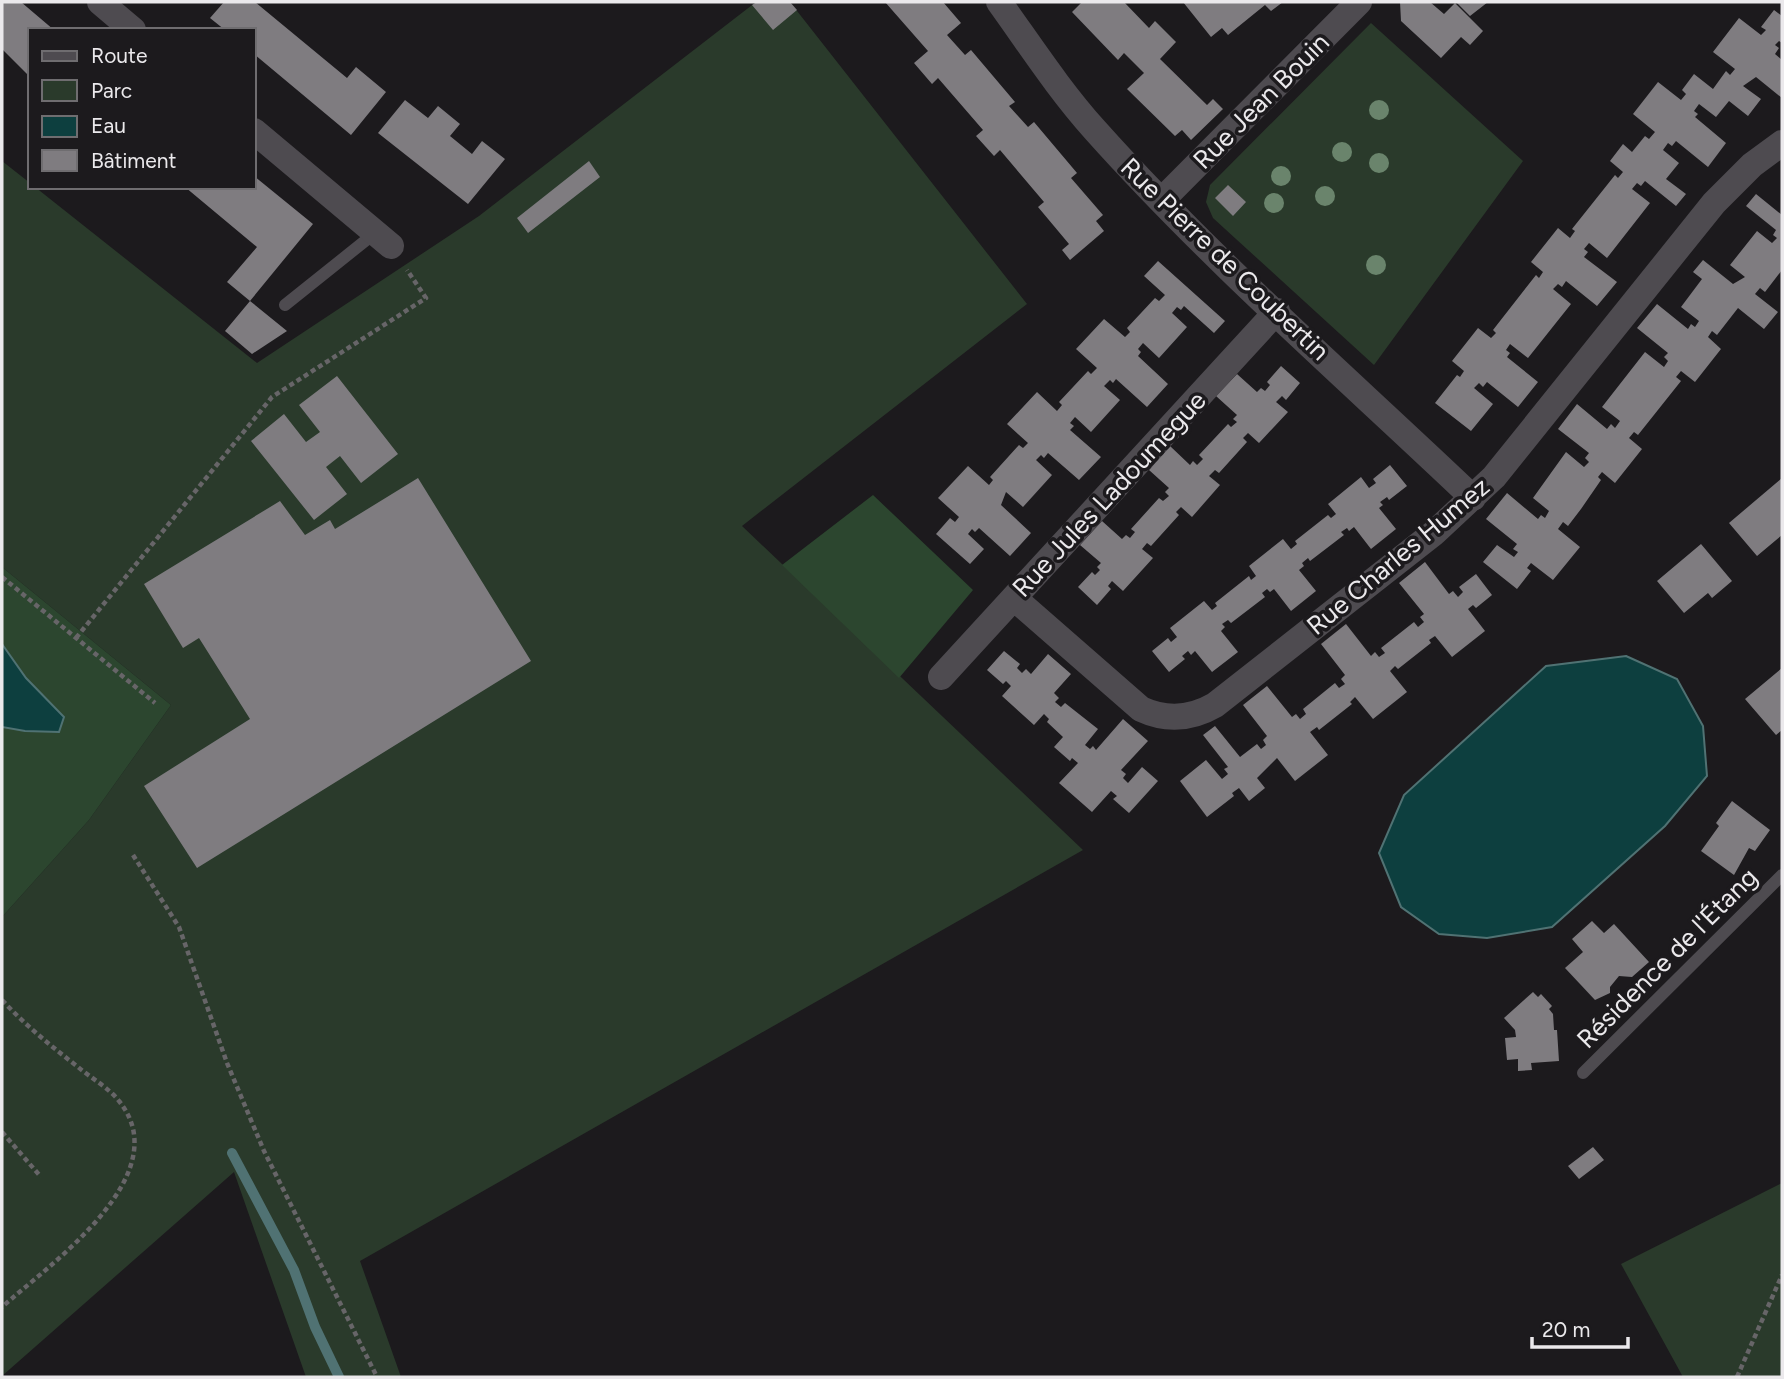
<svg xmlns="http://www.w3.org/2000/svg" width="1784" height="1379" viewBox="0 0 1784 1379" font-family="Figtree,sans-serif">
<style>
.green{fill:#2a3a2b}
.forest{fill:#2c462f}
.water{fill:#0d3f3f;stroke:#507273;stroke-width:2}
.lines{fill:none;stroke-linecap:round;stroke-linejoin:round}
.stream{stroke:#507273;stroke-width:10}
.building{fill:#7f7c80}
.path{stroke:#676568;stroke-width:4.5;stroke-dasharray:5 3.5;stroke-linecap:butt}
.lane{stroke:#4e4b50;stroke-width:12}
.street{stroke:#4e4b50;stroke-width:26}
.tree{fill:#6a846c}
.labels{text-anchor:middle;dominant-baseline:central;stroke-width:7;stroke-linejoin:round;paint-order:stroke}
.street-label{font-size:26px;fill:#ebe9ec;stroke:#1c1a1d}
</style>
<rect width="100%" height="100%" fill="#1c1a1d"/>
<!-- green -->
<path class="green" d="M756,2H790L1027,304L742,526L1083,850L360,1261L401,1377H306L234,1172L2,1376V917L89,820L171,705L2,567V161L30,183V187H35L257,363L479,216Z
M1371,23L1523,161L1374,365L1213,218L1206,202L1210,185Z
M1782,1183L1781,1377H1683L1621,1264Z"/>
<!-- forest -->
<path class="forest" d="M873,495L973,590L899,678L782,565Z
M2,567L171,705L89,820L2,917V727L25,731L64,717L26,678L2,644Z"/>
<!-- water -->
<path class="water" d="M2,644L26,678L64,717L59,732L25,731L2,727Z
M1626,656L1677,679L1703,726L1707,776L1665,826L1552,927L1487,938L1439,934L1401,907L1379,853L1404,795L1546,666Z"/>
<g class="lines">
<!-- stream -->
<path class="stream" d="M232,1153L294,1270L315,1327L339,1377"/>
</g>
<!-- building -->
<path class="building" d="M2,2H21L54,30H30V77L2,49Z
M224,2H255L347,78L356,67L386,92L351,135L254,54V30H225L210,18Z
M757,2H790L797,10L773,30L752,5Z
M885,2H943L961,23L947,35L965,55L971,50L1015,102L1009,106L1028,127L1034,122L1077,173L1071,178L1103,215L1096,221L1104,231L1070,260L1062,250L1069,244L1038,207L1044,202L1000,150L994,156L976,136L983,130L938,78L932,84L914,63L928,51Z
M1082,2H1124L1149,28L1155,21L1176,42L1160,59L1207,105L1213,99L1223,109L1191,140L1182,130L1175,136L1127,89L1144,73L1124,53L1118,60L1072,12Z
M1183,2H1283L1271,11L1265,5L1228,35L1222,28L1211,37Z
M1400,2H1430L1444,14L1455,3L1483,31L1470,45L1461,37L1441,58L1401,21Z
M1456,2H1488L1470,16Z
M1774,10L1782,16V43L1779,41L1775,45L1779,48L1775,54L1782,60V98L1756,77L1743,86L1761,99L1748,116L1729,101L1716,117L1699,104L1694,111L1698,114L1695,117L1726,143L1708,167L1676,141L1672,146L1668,143L1663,150L1679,163L1666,179L1686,194L1676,206L1645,181L1641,186L1637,183L1632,189L1650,203L1607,258L1589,243L1584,249L1588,252L1584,257L1617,282L1597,306L1566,281L1562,287L1558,284L1553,289L1571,304L1528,358L1510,344L1506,350L1510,353L1507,357L1538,382L1518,407L1487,382L1483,387L1479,383L1474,388L1493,404L1471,431L1435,403L1457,375L1460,377L1464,371L1452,361L1478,328L1491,338L1496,333L1493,330L1536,275L1539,278L1543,272L1531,262L1558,228L1570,238L1575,231L1572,229L1615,175L1618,178L1623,172L1610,161L1623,144L1632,152L1645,136L1649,139L1655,132L1633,114L1658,82L1681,100L1686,94L1682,90L1694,74L1713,89L1726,71L1730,75L1735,69L1713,52L1739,18L1761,35L1766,30L1761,27Z
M405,100L428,118L438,106L460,124L450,136L472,154L482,141L505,159L468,204L378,133Z
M589,161L600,177L528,233L517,218Z
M254,176L313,224L250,301L287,331L252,354L225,331L250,301L227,282L257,247L185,187H254Z
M1228,185L1246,202L1233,216L1215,198Z
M1756,194L1782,215V270L1765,292L1760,288L1755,294L1778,312L1764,329L1738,308L1717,335L1712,331L1708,337L1721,349L1695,382L1681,371L1676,377L1681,381L1638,435L1634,432L1629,438L1642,449L1615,483L1602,472L1598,477L1601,480L1581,509L1568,526L1563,522L1558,529L1580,547L1553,580L1531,563L1527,568L1531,571L1517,589L1483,562L1497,545L1514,557L1518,552L1513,549L1517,544L1486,519L1507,493L1538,519L1541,515L1545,518L1549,511L1533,498L1566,452L1584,467L1589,462L1585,458L1589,453L1558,429L1577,404L1607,429L1611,424L1615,428L1620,421L1602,407L1645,352L1664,367L1668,361L1664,357L1668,353L1637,328L1657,304L1688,329L1691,324L1695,327L1699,321L1681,307L1702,279L1693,272L1703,260L1733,284L1745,277L1730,265L1757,231L1772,243L1777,238L1773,235L1776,230L1746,206Z
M1158,261L1225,321L1214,333L1184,306L1181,310L1177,307L1172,313L1187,327L1159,358L1143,343L1138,349L1141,352L1138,356L1168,384L1147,407L1116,379L1113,383L1110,380L1104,386L1120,400L1091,432L1075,417L1070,423L1074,426L1070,430L1101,457L1079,480L1048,453L1044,458L1041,455L1036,460L1052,475L1023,507L1006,492L1001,505L1031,533L1010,556L979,528L975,532L972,529L968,534L984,549L970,564L936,534L950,518L955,522L959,517L938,498L968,466L989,485L993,480L990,477L1019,445L1023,448L1028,443L1007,424L1037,392L1057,411L1062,405L1059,402L1088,371L1091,374L1097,368L1076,349L1104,319L1125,337L1130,332L1127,328L1155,298L1159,301L1165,295L1144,276Z
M1281,366L1300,383L1286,400L1282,396L1276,402L1288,412L1259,443L1248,433L1243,438L1247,442L1219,473L1215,470L1209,476L1220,485L1192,517L1181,507L1176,512L1179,515L1151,546L1147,543L1142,549L1153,558L1123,591L1112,581L1108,586L1111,589L1097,605L1078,587L1092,572L1095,575L1100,570L1097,567L1101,563L1080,545L1102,521L1122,539L1126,535L1130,538L1135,532L1131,529L1159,498L1163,501L1169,496L1165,492L1169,488L1149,470L1170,446L1190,465L1193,461L1197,465L1203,459L1199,455L1228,424L1231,427L1237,422L1233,419L1237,415L1216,396L1237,374L1257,392L1261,388L1265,391L1270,385L1267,382Z
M337,376L398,454L361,483L340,456L326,467L347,494L314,520L251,441L284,414L306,442L320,432L299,405Z
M1390,465L1407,486L1389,500L1387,497L1380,502L1383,505L1379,508L1396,529L1371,549L1354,527L1349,531L1347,528L1341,532L1344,535L1310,561L1308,558L1302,563L1304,566L1299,570L1316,591L1291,611L1274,589L1270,592L1267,589L1262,593L1265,597L1231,623L1228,620L1222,624L1225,627L1221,631L1238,652L1212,672L1195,651L1191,655L1188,651L1182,656L1185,659L1169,672L1152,651L1168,638L1171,642L1177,637L1170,628L1204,601L1212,610L1217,606L1215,603L1249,576L1251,580L1256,576L1249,566L1283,539L1291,549L1297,544L1295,541L1328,515L1331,518L1336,514L1328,504L1361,477L1369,488L1376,483L1373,479Z
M418,478L531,661L197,868L144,786L250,719L199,638L183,648L144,584L280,501L305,535L330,520L335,529Z
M1782,478V535L1757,556L1729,523Z
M1701,544L1732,581L1712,598L1708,593L1684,613L1657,581Z
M1425,562L1449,594L1453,591L1458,597L1463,592L1459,587L1476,574L1492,595L1476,608L1473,605L1468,609L1485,631L1452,657L1435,636L1429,640L1431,643L1398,669L1395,666L1390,671L1407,692L1373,719L1355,697L1350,702L1352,704L1319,730L1317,727L1310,732L1328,755L1295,781L1277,758L1257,778L1265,788L1249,801L1239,788L1232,793L1234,796L1207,817L1180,781L1206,760L1222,779L1228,774L1224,769L1228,767L1203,735L1215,726L1240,757L1257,744L1261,749L1266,745L1263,740L1267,736L1243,705L1267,686L1292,717L1296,714L1300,719L1306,714L1303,709L1335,683L1339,688L1345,684L1341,679L1345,675L1321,644L1346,624L1371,656L1375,652L1379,657L1385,653L1381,648L1414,622L1418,627L1424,622L1420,617L1424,614L1399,583Z
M1004,651L1020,664L1017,668L1022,673L1026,669L1031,674L1048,654L1071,674L1054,693L1059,698L1055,702L1061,707L1065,703L1098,729L1085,745L1090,749L1093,746L1096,750L1123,719L1148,741L1121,770L1126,774L1123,778L1128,783L1142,767L1158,781L1129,813L1113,799L1117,796L1111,791L1092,812L1059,783L1078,763L1072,758L1070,761L1054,747L1063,737L1047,722L1049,719L1044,714L1034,725L1002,696L1011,686L1006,681L1003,684L987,670Z
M1782,668V730L1776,735L1745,699Z
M1732,801L1770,830L1755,851L1749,848L1734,875L1701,851L1719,826L1716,823Z
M1592,921L1604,933L1614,924L1649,962L1632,977L1619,976L1610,987V993L1595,1000L1565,968L1583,952L1572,939Z
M1533,992L1538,997L1541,994L1552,1006L1549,1009L1553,1014L1554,1030H1557L1559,1061L1531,1063L1532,1070L1518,1071V1059L1507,1060L1505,1038L1516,1037L1515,1030L1504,1018Z
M1593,1147L1604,1160L1579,1179L1568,1166Z"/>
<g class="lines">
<!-- path -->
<path class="path" d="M2,577L155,703
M76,638L272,397L426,298L407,270
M133,855L179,927L227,1063L264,1151L377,1377
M2,1000C25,1025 51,1046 78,1067C91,1078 109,1088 119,1101C179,1175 49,1265 2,1307
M2,1132L41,1177
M1737,1377L1782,1275"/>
<!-- lane -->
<path class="lane" d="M285,305L375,233
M1583,1073L1782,875"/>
<!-- street -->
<path class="street" d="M100,2L133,30
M999,2C1030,45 1059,90 1095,130C1212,261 1346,377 1473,498
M254,131L391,246
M1162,200L1359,2
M1014,598L1141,709C1167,721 1191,719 1215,705L1434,533L1494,477L1714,203L1752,165L1782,143
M941,677L1277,311"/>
</g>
<!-- trees -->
<g class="tree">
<circle cx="1379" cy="110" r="10"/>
<circle cx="1342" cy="152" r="10"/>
<circle cx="1379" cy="163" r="10"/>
<circle cx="1281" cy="176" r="10"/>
<circle cx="1325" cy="196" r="10"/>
<circle cx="1274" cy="203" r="10"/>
<circle cx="1376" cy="265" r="10"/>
</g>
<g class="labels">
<!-- street labels -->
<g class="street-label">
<text transform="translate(1261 101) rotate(-45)">Rue Jean Bouin</text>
<text transform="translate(1225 259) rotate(44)">Rue Pierre de Coubertin</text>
<text transform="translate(1109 494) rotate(-47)">Rue Jules Ladoumegue</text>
<text transform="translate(1398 556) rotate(-40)">Rue Charles Humez</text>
<text transform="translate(1667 958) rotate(-45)">Résidence de l'Étang</text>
</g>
</g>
<!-- border -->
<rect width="1784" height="1379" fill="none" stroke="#ebe9ec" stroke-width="7"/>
<!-- legend -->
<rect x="28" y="28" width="228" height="161" fill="#1c1a1d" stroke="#6f6d70" stroke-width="2"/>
<rect x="42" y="51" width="35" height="10" fill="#4e4b50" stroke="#6f6d70" stroke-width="2"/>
<text x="91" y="63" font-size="21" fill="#ebe9ec">Route</text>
<rect x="42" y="80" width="35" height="21" fill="#2a3a2b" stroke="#6f6d70" stroke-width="2"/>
<text x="91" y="98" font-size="21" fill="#ebe9ec">Parc</text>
<rect x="42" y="116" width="35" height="21" fill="#0d3f3f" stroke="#6f6d70" stroke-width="2"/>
<text x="91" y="133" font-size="21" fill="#ebe9ec">Eau</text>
<rect x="42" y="150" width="35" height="21" fill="#7f7c80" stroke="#6f6d70" stroke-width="2"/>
<text x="91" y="168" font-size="21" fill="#ebe9ec">Bâtiment</text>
<!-- scale -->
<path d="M1532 1337v10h96v-10" fill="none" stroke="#ebe9ec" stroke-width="3.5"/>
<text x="1542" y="1337" font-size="21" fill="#ebe9ec" stroke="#1c1a1d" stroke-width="5" paint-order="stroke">20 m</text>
</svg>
